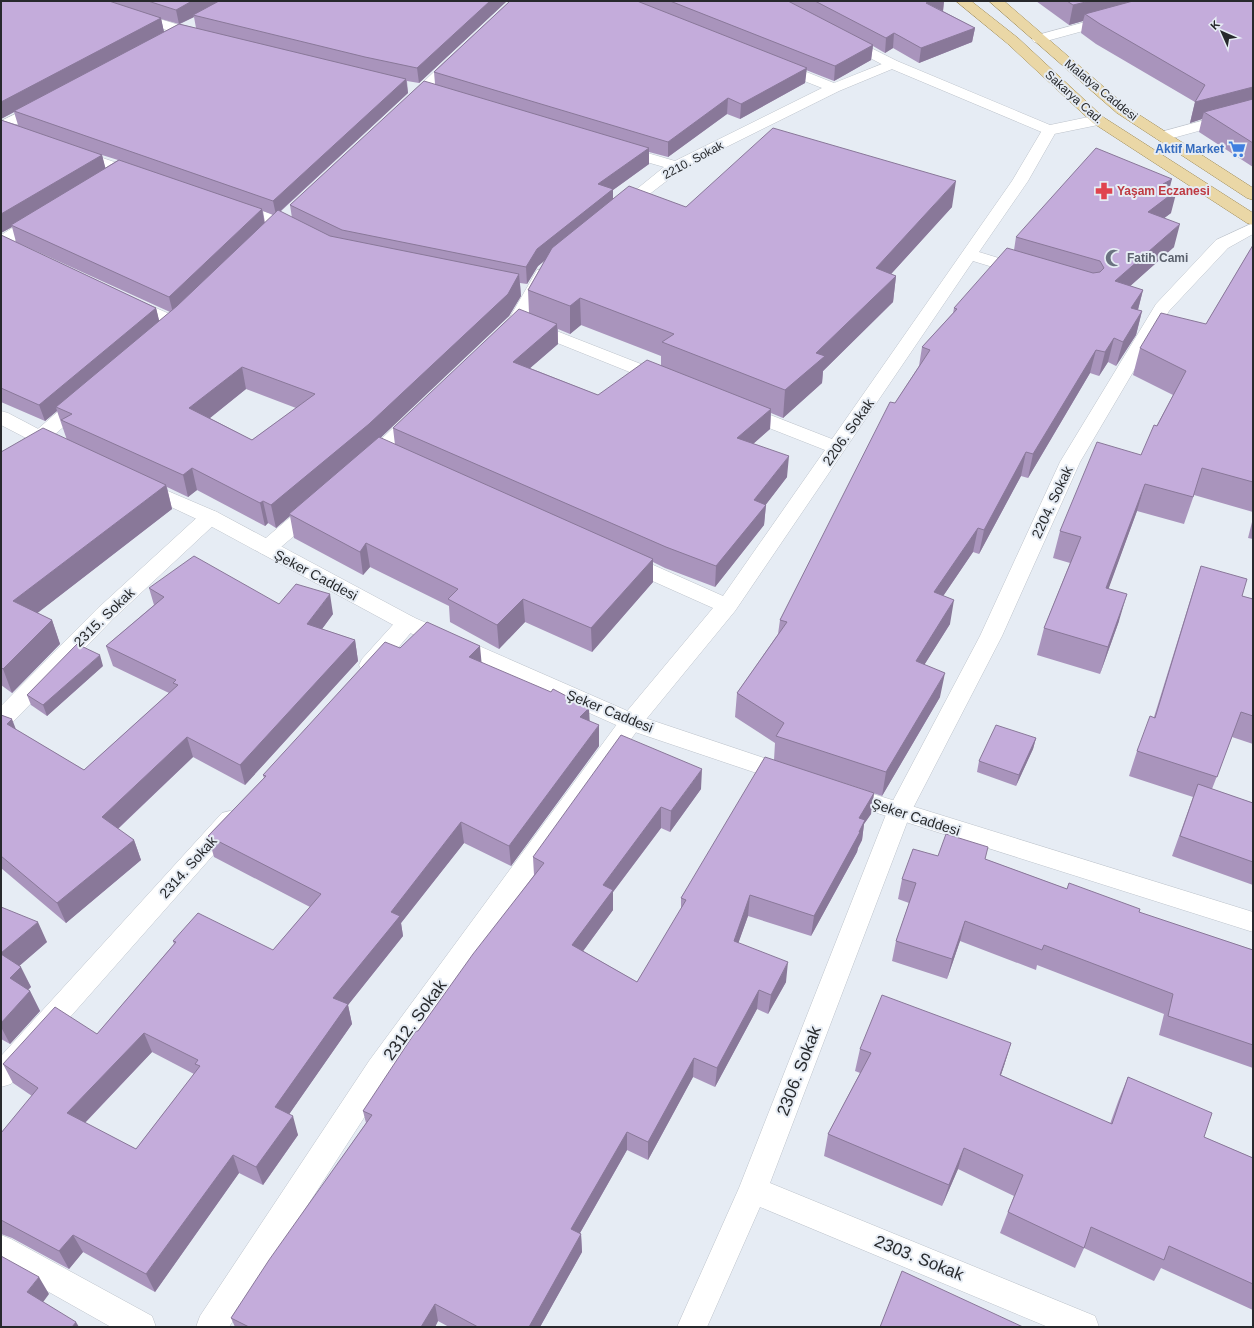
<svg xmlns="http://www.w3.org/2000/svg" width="1254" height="1328" viewBox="0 0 1254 1328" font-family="Helvetica,sans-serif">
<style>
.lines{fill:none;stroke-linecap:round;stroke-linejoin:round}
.minor-casing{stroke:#bdc3cb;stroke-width:1}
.tertiary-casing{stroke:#bdc3cb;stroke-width:1}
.primary-casing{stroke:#9d8954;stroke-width:1}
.minor{fill:#fff;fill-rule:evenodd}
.tertiary{fill:#fff;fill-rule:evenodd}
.primary{fill:#ead7a6;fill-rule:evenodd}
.wall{fill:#a994bc;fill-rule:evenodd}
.shaded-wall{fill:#897899}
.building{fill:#c4acdb;stroke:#897899;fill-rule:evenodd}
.labels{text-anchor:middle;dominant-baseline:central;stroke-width:4;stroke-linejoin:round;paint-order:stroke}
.far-street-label{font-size:12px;fill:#27292c;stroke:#e6ecf4}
.far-shop-label{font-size:12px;font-weight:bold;fill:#366cbe;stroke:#e6ecf4;text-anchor:end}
.far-health-label{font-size:12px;font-weight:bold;fill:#be3a42;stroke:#e6ecf4;text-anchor:start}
.far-worship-label{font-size:12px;font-weight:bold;fill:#5b616d;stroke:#e6ecf4;text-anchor:start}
.street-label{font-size:14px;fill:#27292c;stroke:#e6ecf4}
.near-street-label{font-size:17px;fill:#27292c;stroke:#e6ecf4}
</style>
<rect width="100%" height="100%" fill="#e6ecf4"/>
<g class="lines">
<!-- minor casing -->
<g class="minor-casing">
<path id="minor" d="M79,1H100L206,33L208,36L206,39L201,40L196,39L81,4Z
M1111,15L1116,16L1118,19L1116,22L1039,43L1034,42L1032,39L1034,36Z
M456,55L461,56L463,59L461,62L413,107L408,108L403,107L401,104L403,101L451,56Z
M892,60L897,61L899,64L897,67L839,91L682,169L625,213L619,215L613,213L611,210L664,167L615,153L612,150L615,147L620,145L675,161L822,88L774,69L772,66L774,63L779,62L784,63L834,83Z
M42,101L47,102L49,105L47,108L6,130L1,132V121Z
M1253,107V116L1162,141L1157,139L1154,136L1157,133Z
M1049,125L1054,127L1057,130L1028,181L979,252L1028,267L1030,271L1028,275L1022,276L973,261L735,611L639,728L389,1079L229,1327H196L200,1316L369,1061L623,716L713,608L619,566L616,561L619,556L626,554L633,556L723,596L825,450L736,415L734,411L736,407L743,405L750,407L832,439L1012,181L1044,127Z
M76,149L144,172L146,175L144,178L138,180L71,157L68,154L71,151Z
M235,203C248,206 299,221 305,231L303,234L297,236L291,234L273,226L229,211L227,208L229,205Z
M39,213L45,215L47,218L45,221L7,246L1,247V235L33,215Z
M1253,223V234L1228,248L1169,311L1080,462L1002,636L911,812L770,1183L1095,1316L1099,1327H1048L760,1207L707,1327H677L739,1188L887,812L980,636L1060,462L1156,304L1216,240Z
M543,269L549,270L552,274C542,291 526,328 509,337C505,339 501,338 497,337L494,333L510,317L537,270Z
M131,297L181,319L184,323L181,327L175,328L169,327L125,306L122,302L125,298Z
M531,321L669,375L672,379L669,383L663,385L657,383L525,330L522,326L525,322Z
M83,394L90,396L92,400L90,404L46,442L8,466L1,468V453L32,434L76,396Z
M416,411L423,413L425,417L423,421L374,467L367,469L360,467L357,463L360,459L409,413Z
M315,500L322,502L325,507L322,512L274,553L267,555L260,553L257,548L260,543L308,502Z
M210,510L217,512L220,517L217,522L113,619L9,726L1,728V706L97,609L203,512Z
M407,615L415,618L418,623L415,628L378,671L370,673L362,671L359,665L362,659L399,618Z
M230,811L238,813L242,820L238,827L11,1084L1,1087V1056L222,813Z
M1,1235L11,1239L152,1316L156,1327H111L1,1265Z"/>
</g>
<!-- tertiary casing -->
<g class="tertiary-casing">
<path id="tertiary" d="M845,35L897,61L1050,125L1098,115L1103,117L1106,120L1103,123L1098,125L1049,135L1044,133L887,67L840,42L838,39L840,36Z
M1,411L8,413L65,443L68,447L65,451L58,453L51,451L1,425Z
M142,480L217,512L415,618L639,716L797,769L801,775L797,781L789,784L623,728L399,628L203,522L135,490L132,486L135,482Z
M844,785L1253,912V932L836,800L832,794L836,788Z"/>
</g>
<!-- primary casing -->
<g class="primary-casing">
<path id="primary" d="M956,1H971L1018,38L1103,117L1253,213V225L1247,223L1093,123L1008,44Z
M989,1H1004L1127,107L1253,188V200L1247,198L1117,113Z"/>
</g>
<!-- minor -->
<use href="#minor" class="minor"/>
<!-- tertiary -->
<use href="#tertiary" class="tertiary"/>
<!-- primary -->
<use href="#primary" class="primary"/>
</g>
<!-- wall -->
<path class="wall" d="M1,1H507L419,83L407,81L408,93L280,212L292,218L290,205L435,84L434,72L510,1H944L943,11L975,28L972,42L919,63L893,48L885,53L873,46L871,60L834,81L806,70L805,83L740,119L727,114L668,157L649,152V164L613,190V199L686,207H952L891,274L896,276L893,302L823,371L822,383L783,418L771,413L770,429L753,444L787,477L766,504L764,525L715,587L665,568L653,562V582L592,652L525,622L499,649L450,622L449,606L370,567L363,575L294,538L290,516L276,528L268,523L265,526L197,490L188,497L167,487L172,509L37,613L52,620L60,644L12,693L1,685V452L67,440L57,411L45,421L1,402V235L156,308L159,321L170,312L16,242L12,227L1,233V120L18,125L14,112L1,119ZM194,17L196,28L180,24ZM161,19L179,24L164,32ZM102,155L118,160L105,168ZM263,211L273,215L265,223ZM545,260L528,290L529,313L393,428L395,445L380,438L509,316L521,296L520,283L527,284L538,266ZM581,325L661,356V365L598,395L530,368L558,344V329L570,334ZM246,389L296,408L252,440L210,418Z
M1036,1H1253V167L1199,132L1202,119L1190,123L1195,102L1096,44L1081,33L1083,21L1069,25Z
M1170,187L1171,213L1164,218L1174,247L1130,286L1143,290L1138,310L1142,311L1136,335L1116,366L1108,362L1099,376L1090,373L1028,478L1021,476L979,554L973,552L943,596L950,624L924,665L940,697L882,796L817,774L874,793L871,814L864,824L862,840L858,848L857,852L811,936L748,916L738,943L786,982L768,1014L757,1009L715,1087L693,1077L648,1160L627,1150L580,1233L581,1234L582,1252L540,1327H449L438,1321L435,1327H235L231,1318L366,1123L363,1111L418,1031L534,875L533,857L701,789L670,832L661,828L613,892V910L583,951L637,982L681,910V898L774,760L775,743L735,717L737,693L778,634L780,620L895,403L919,366L922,347L953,313L954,308L1014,250L1016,237Z
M1253,245V512L1194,495L1184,524L1137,511L1108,589L1119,621L1100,674L1037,655L1044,628L1070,563L1053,558L1060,531L1141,455L1173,395L1133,375L1140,348L1206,324Z
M1253,518V539L1248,538Z
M1201,566L1242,596L1253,599V744L1232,737L1212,789L1253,803V885L1172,856L1193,797L1129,776L1137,751L1154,717L1193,591Z
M149,588L279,604L333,614L322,629L355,640L358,661L245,785L193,757L118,829L134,840L141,860L66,923L1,868V715L15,729L84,770L169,693L113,666L106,646L154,605Z
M400,648L481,662L590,721L599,746L511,866L464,843L401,923L403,936L348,1005L352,1024L289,1114L298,1135L263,1185L239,1173L155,1292L83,1252L69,1269L12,1238L1,1234V1133L32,1096L13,1083L3,1064L97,1034L174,944L173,941L273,950L310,907L214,857L208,836L264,778L263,775ZM152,1052L194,1074L136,1149L85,1123Z
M103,666L47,716L31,705L27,695Z
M1036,738L1033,749L1016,786L977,772L979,761Z
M938,856L985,859L1067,889L1253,950V1068L1159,1035L1164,1014L1037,965L1036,970L960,941L947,979L892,961L896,941L909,903L898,899L902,879Z
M1,907L47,942L19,966L31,987L28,990L30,991L40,1011L10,1044L1,1039Z
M1011,1043L1001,1075L1110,1124L1119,1099L1128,1077L1204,1137L1253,1158V1310L1161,1268L1154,1281L1084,1248L1075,1268L1000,1233L1014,1196L958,1169L942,1206L824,1156L828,1134L860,1073L855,1071L860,1049Z"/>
<!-- shaded-wall -->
<path class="shaded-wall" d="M192,1H223L193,15L194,17L179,24L176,10Z
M490,1H507L419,83L417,68Z
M931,1H944L943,11L926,3Z
M1090,1H1158L1085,14L1083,21L1069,25L1073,5Z
M161,18L164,32L14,111V112L1,119V102Z
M975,28L972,42L919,63L921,48Z
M894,33L893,48L885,53L886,38Z
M873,45L871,60L834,81L835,66Z
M807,68L805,83L740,119L741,104Z
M406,79L408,93L276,215L273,201Z
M1253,87V106L1204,112L1202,119L1190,123L1195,102Z
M728,98L727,114L668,157V142Z
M649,148V164L613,190V206L538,266L527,284L526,267L537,249L598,184Z
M102,155L106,170L11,225L12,227L1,233V214Z
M1172,179L1167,198L1177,190L1171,213L1142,235L1148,212L1163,184Z
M956,181L952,207L872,295L876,268Z
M262,209L265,226L173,313L169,297Z
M1180,224L1174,247L1109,305L1115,281Z
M519,274L521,296L509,316L372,446L289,514L290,516L276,528L271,505Z
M896,276L893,302L823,371L822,383L783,418L785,390L816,353Z
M1143,290L1137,313L1131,308Z
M580,298L581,325L570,334V306Z
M156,308L160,324L56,407L57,411L45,421L39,405Z
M1142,311L1136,335L1116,366L1123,342Z
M557,324L558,344L514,382L513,362Z
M1114,338L1108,362L1099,376L1105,352Z
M1096,350L1090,373L1028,478L1033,454Z
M242,367L246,389L195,430L189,408Z
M771,409L770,429L736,459L737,438Z
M1026,452L1021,476L979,554L984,530Z
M789,456L787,477L755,519L766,505L764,525L715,587L716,566L754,500Z
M192,468L197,490L188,497L183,475Z
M1145,484L1137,511L1099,615L1106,588Z
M166,485L172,509L22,625L13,601Z
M263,501L268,523L265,526L260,503Z
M978,528L973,552L929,617L934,592Z
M366,543L370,567L363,575L360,552Z
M653,559V582L592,652L591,628Z
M330,594L333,614L311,644L307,624Z
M1127,594L1119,621L1100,674L1108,647Z
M523,599L525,622L499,649L497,625Z
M954,600L950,624L911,686L916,661Z
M52,620L60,644L12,693L3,669Z
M355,640L358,661L245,785L240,765Z
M480,646L482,667L469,657Z
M100,655L103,666L47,716L43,705Z
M945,673L940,697L882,796L886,772Z
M589,708L590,728L580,717Z
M12,719L20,740L7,724Z
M599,725V746L511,866L509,846Z
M187,737L193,757L109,837L102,817Z
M1036,738L1033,749L1016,786L1019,775Z
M702,769L701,789L670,832L671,811Z
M874,793L871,814L864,824L862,840L858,848L857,852L811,936L814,916L859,818Z
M661,807V828L613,892V910L573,965L572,945L603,885Z
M461,822L464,843L401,923L403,936L348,1005L352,1024L281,1126L275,1107L333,998L391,912Z
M134,840L141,860L66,923L57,903Z
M750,895L748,916L732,961L734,941Z
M965,921L960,941L947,979L952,959Z
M38,922L47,942L10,974L1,955V953Z
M788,962L786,982L768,1014L771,995Z
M21,967L31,987L19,998L10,978Z
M759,990L757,1009L715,1087L717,1068Z
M30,991L40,1011L10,1044L1,1027V1023Z
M144,1033L152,1052L76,1132L67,1113Z
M1011,1043L1004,1066L993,1097L1000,1075Z
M694,1058L693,1077L648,1160V1142Z
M293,1116L298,1135L263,1185L256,1167Z
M627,1132V1150L572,1247L571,1229Z
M964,1148L958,1169L942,1206L949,1185Z
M233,1155L239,1173L155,1292L146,1274Z
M581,1234L582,1252L540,1327H529Z
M73,1235L83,1252L69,1269L59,1251Z
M39,1277L49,1294L38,1309L27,1292Z
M435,1304L438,1321L435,1327H421Z
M76,1322L79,1327H72Z"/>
<!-- building -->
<path class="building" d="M1,1H109L161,18L1,102Z
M148,1H192L176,10Z
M219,1H490L417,68L365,57L193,15Z
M510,1H637L807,68L741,104L728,98L668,142L434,72Z
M670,1H788L873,45L835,66Z
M815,1H931L926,3L975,28L921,48L894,33L886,38Z
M1067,1H1090L1073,5Z
M1133,1H1253V87L1195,102L1205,85L1100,24L1085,14Z
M179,24L406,79L273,201L14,111Z
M424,81L649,148L598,184L613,189L537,249L526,267L342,230L290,205Z
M1253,99V143L1204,112Z
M1,120L102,155L1,214Z
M773,128L956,181L876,268L896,276L816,353L825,356L785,390L662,342L674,334L580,298L570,306L528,290L552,248L629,186L686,207Z
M1096,148L1172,179L1163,184L1177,190L1148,212L1180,224L1115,281L1143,290L1131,308L1142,311L1123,342L1114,338L1105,352L1096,350L1033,454L1026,452L984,530L978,528L934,592L954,600L916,661L945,673L886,772L776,736L784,723L737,693L787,622L780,620L890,402L895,403L930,350L922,347L957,309L954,308L1007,248L1093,273L1100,272L1104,268L1100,261L1016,237Z
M119,160L262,209L169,297L11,225Z
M278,210L330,236L519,274L508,294L369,424L271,505L263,501L260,503L192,468L183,475L61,420L72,414L56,407L177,306ZM242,367L315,394L252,440L189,408Z
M1,235L156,308L39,405L1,388Z
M1253,245V482L1202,468L1193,497L1145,484L1106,588L1127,594L1108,647L1044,628L1081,537L1060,531L1097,442L1141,455L1154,425L1157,426L1186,371L1140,348L1161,313L1206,324Z
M519,309L557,324L513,362L598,395L647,360L771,409L737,438L789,456L754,500L766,505L716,566L666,547L393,428Z
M43,428L166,485L13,601L52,620L3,669L1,667V452Z
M379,437L653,559L591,628L523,599L497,625L448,599L458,589L366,543L360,552L289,514Z
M194,556L279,604L296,584L330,594L307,624L355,640L240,765L187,737L102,817L134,840L57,903L1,856V715L12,719L7,724L84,770L178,685L173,683L176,680L106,646L164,597L149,588Z
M1201,566L1247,579L1242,596L1253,599V716L1241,712L1217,777L1137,751L1150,716L1155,718Z
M427,622L480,646L469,657L551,692L553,689L589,708L580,717L599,725L509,846L461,822L391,912L400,916L333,998L348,1004L275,1107L293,1116L256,1167L233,1155L146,1274L73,1235L59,1251L1,1220V1133L38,1088L3,1064L55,1007L97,1034L176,942L173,941L198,913L273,950L321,894L208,836L266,776L263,775L385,642L400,648ZM144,1033L198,1060L195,1064L200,1066L136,1149L67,1113Z
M77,644L100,655L43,705L27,695Z
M996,725L1036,738L1019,775L979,761Z
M621,735L702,769L671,811L661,807L603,885L613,890L572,945L637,982L686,900L681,898L765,757L874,793L859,818L865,820L859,832H860L814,916L750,895L734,941L788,962L771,995L759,990L717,1068L694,1058L648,1142L627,1132L571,1229L581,1234L529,1327H478L435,1304L421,1327H249L231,1318L269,1260L372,1115L363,1111L416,1031H418L473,954L544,863L533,857Z
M1198,784L1253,803V862L1180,836Z
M946,834L988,847L985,859L1067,889L1069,883L1140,909L1139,912L1253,950V1045L1168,1016L1173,994L1044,945L1042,950L965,921L952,959L896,941L916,883L902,879L913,849L938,856Z
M1,907L38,922L1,953Z
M1,954L21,967L10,978L30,991L1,1023Z
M882,995L1011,1043L1000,1075L1112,1124L1128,1077L1212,1113L1204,1137L1253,1158V1284L1169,1246L1164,1260L1091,1227L1084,1248L1008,1212L1023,1175L964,1148L949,1185L828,1134L871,1053L860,1049Z
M1,1256L39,1277L27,1292L76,1322L72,1327H1Z
M902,1271L1023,1327H880Z"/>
<!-- icons -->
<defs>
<g id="supermarket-bare" transform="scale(1.38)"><path d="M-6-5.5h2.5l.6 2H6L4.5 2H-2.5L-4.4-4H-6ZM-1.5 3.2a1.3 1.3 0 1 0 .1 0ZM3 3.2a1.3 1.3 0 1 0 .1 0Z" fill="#3f7fe0" stroke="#e6ecf4" stroke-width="2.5" paint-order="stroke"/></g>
<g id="pharmacy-bare" transform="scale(1.38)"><path d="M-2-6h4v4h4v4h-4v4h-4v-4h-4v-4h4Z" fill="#e0444e" stroke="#e6ecf4" stroke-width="2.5" paint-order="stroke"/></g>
<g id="mosque-bare" transform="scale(1.38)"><path d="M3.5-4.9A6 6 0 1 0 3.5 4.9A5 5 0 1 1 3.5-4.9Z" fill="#6b7280" stroke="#e6ecf4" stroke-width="2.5" paint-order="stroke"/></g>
</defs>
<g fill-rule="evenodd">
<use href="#supermarket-bare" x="1237" y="149"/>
<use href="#pharmacy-bare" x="1104" y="191"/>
<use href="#mosque-bare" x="1114" y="258"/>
</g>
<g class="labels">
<!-- far-street labels -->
<g class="far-street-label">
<text transform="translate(1101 90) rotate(39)">Malatya Caddesi</text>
<text transform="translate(1074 97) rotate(42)">Sakarya Cad.</text>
<text transform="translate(693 160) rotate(-28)">2210. Sokak</text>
</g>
<!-- far-shop labels -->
<g class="far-shop-label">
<text x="1224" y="149">Aktif Market</text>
</g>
<!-- far-health labels -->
<g class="far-health-label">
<text x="1117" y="191">Yaşam Eczanesi</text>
</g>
<!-- far-worship labels -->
<g class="far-worship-label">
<text x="1127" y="258">Fatih Cami</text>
</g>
<!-- street labels -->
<g class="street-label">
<text transform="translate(848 432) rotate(-55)">2206. Sokak</text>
<text transform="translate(1052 502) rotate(-65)">2204. Sokak</text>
<text transform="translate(316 575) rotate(28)">Şeker Caddesi</text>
<text transform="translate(104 617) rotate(-44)">2315. Sokak</text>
<text transform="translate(610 711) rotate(22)">Şeker Caddesi</text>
<text transform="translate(916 817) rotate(18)">Şeker Caddesi</text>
<text transform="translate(188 867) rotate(-48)">2314. Sokak</text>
</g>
<!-- near-street labels -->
<g class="near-street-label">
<text transform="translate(415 1020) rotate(-54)">2312. Sokak</text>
<text transform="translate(799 1071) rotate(-69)">2306. Sokak</text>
<text transform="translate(919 1258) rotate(22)">2303. Sokak</text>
</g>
</g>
<!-- border -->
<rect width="1254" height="1328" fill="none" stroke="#27292c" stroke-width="4"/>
<!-- north arrow -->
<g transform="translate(1222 32) rotate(315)" stroke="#e6ecf4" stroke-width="3" paint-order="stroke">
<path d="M0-3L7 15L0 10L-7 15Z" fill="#27292c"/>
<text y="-6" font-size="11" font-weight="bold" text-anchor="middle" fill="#27292c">K</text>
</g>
</svg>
